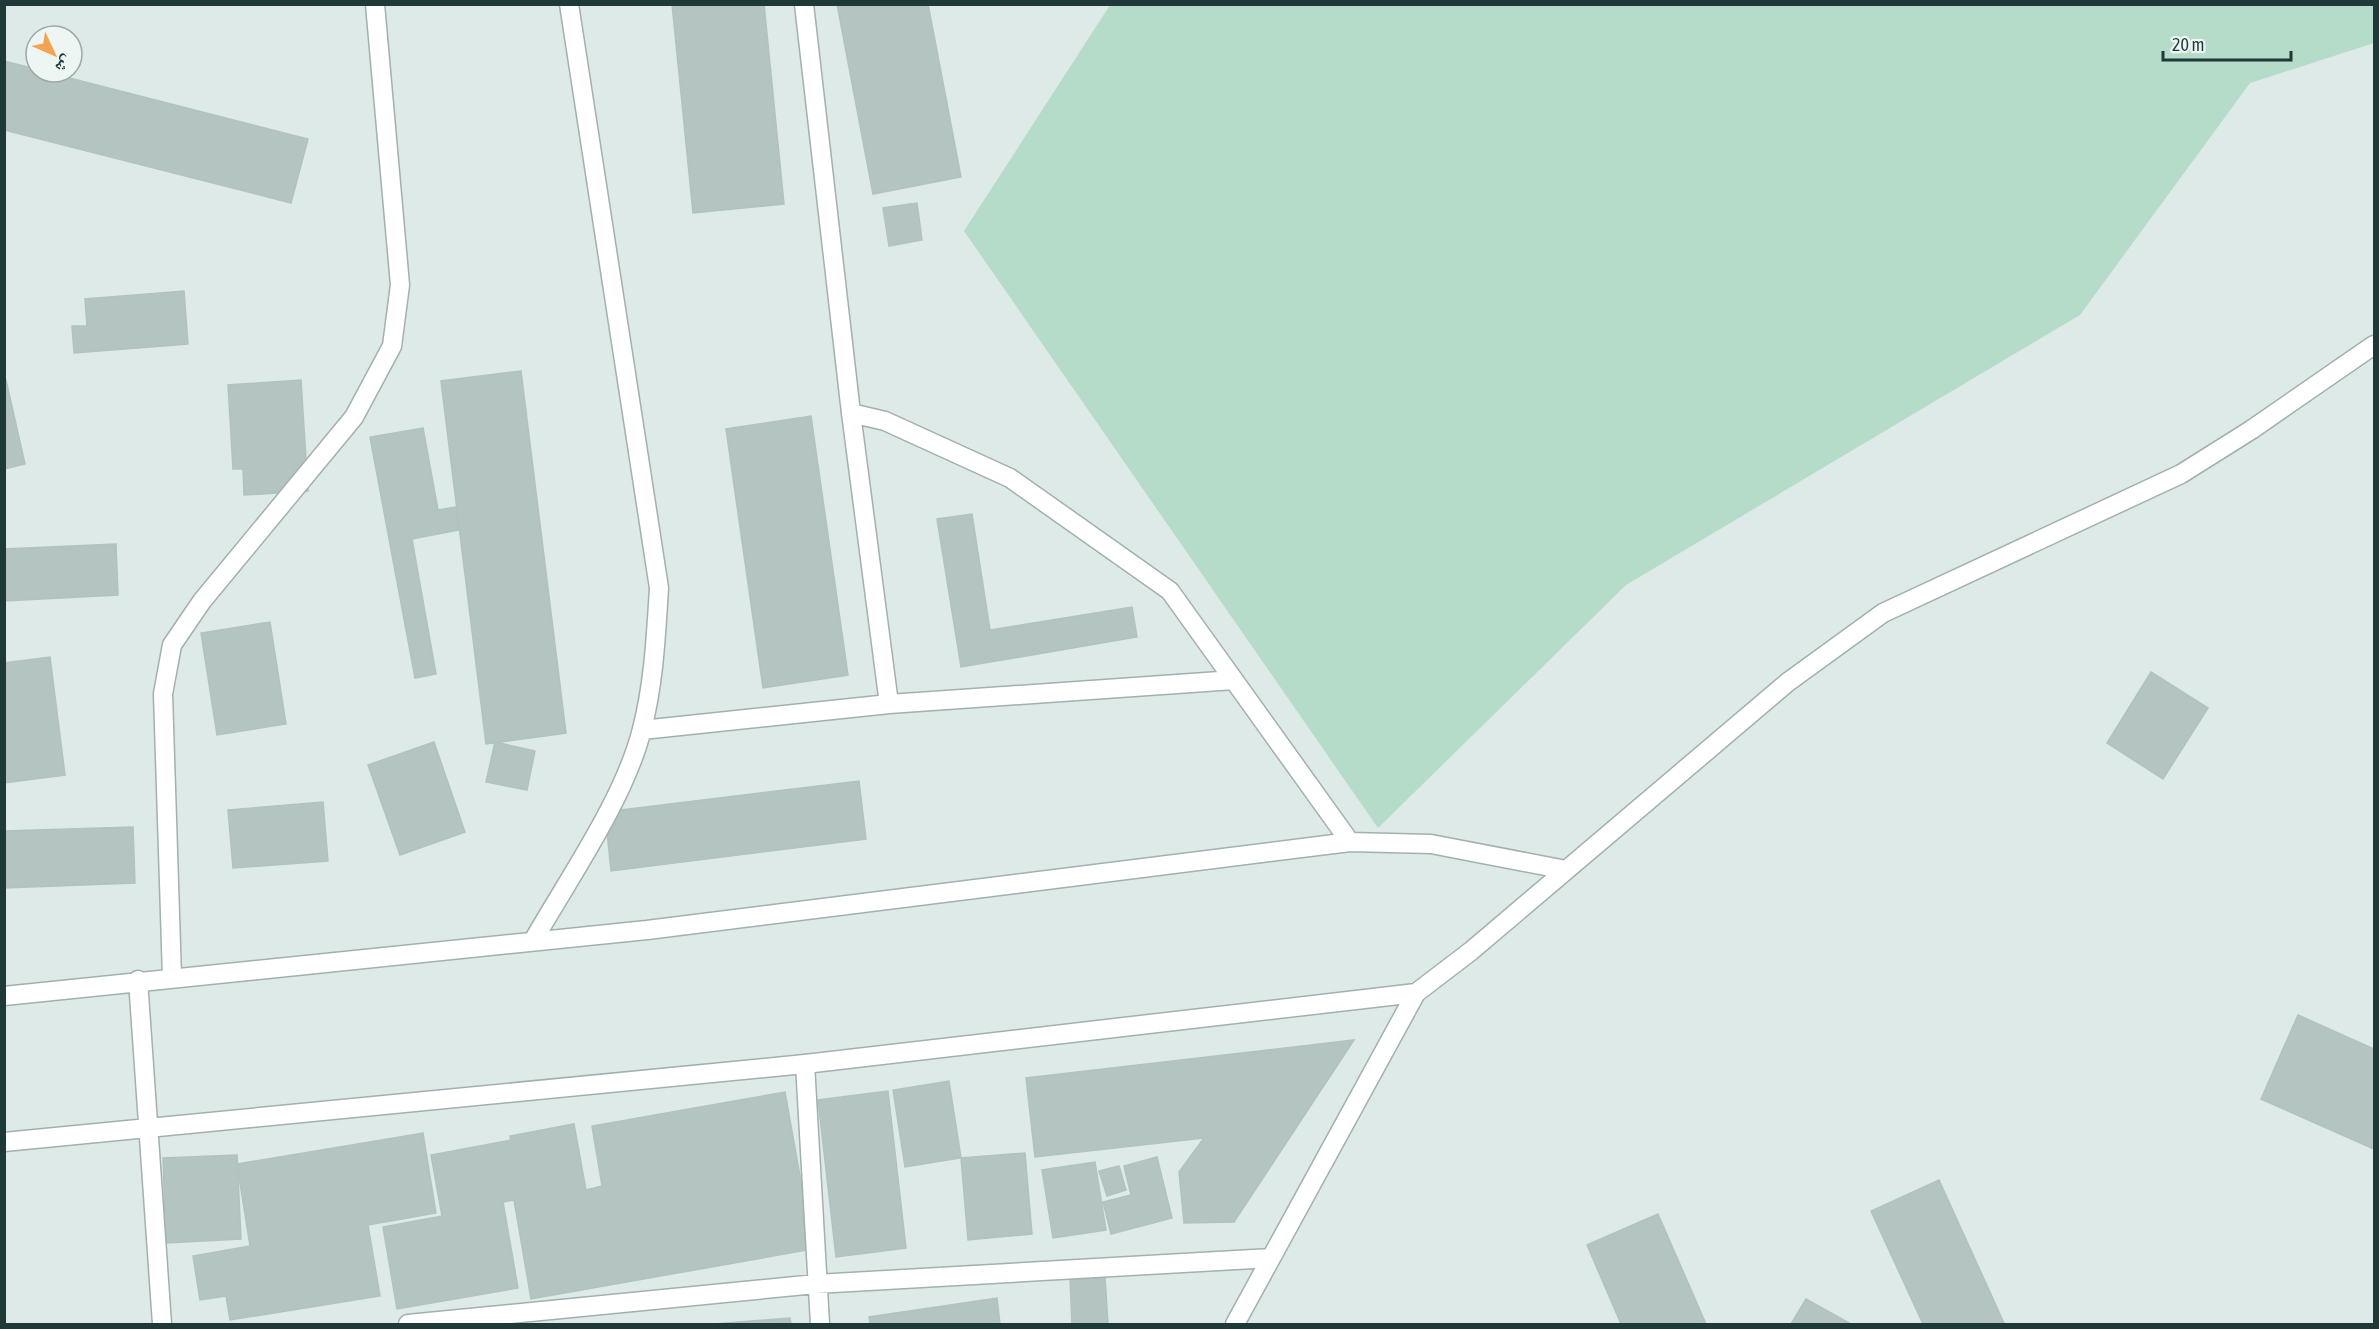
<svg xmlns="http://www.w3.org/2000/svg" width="2379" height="1329" viewBox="0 0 2379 1329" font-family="'Asap Condensed','Noto Naskh Arabic',sans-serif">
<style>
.green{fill:#b5dcc9}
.building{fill:#b3c4c1;stroke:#b0c3c0;stroke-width:1.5}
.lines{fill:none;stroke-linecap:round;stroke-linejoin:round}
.minor-casing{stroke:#a0b1af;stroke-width:21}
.minor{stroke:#fff;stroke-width:18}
</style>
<rect width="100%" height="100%" fill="#ddeae7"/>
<!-- green -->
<path class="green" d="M1110,5L2374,4V43L2250,83L2080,315L1626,585L1378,828L964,231Z"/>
<!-- building -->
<path class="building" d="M672,4H764L784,204L693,213Z
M837,4H928L961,177L873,194Z
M4,61L36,69V72H46L308,139L291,203L4,130Z
M917,203L922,240L889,246L883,208Z
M184,291L188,344L74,353L72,326H87L85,299Z
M521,371L566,733L486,744L441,381Z
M6,380L25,464L4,469V381Z
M301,380L308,491L244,495L243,469H233L228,385Z
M811,416L848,675L763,688L726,429Z
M423,428L438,510L455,507L459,530L412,539L436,674L415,678L370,437Z
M972,514L990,630L1132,607L1137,637L961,667L937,519Z
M116,544L118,595L4,601V549Z
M270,622L286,724L217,735L201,633Z
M50,657L65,775L4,783V663Z
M2151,672L2208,708L2163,779L2107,743Z
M434,742L465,832L400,855L368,765Z
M495,742L535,751L527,790L486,782Z
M859,781L866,839L611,871L605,812Z
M323,802L328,861L233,868L228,810Z
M133,827L135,883L4,888V831Z
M2298,1015L2374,1049V1149L2261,1099Z
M1354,1040L1234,1222L1184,1223L1179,1172L1204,1138L1035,1157L1026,1078Z
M949,1081L961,1158L905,1167L893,1090Z
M888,1091L906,1248L836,1257L818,1100Z
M785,1092L813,1249L531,1299L514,1200L503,1202L518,1288L397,1309L383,1227L442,1216L431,1155L511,1140L510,1136L574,1124L586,1190L602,1186L592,1126Z
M423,1133L436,1213L368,1225L380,1296L230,1320L226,1296L200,1300L193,1256L250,1246L237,1164Z
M1025,1153L1032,1234L968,1240L961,1158Z
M237,1155L241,1239L166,1243L163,1158Z
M1157,1157L1172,1218L1111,1234L1103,1202L1131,1195L1124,1166Z
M1095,1162L1106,1230L1053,1238L1042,1170Z
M1119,1166L1126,1190L1107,1196L1099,1171Z
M1939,1180L2004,1323L2001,1324H1923L1871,1211Z
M1658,1214L1706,1324H1621L1587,1245Z
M1105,1277L1108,1324H1072L1070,1279Z
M997,1298L1000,1324H870L869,1317Z
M1806,1299L1851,1324H1791Z
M790,1318L791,1324H714Z"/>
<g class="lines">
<!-- minor casing -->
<g class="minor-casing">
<path id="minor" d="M804,4L851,413L885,421L1010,478L1170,591L1350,842
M851,413L889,704
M642,730L889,704L1234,680
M533,941C569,878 625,798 642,729C654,682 656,635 659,588L569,4
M172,977L163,694L172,645L202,601L354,417L392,346L400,285L375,4
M138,980L162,1324
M4,996L647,930L1350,842L1431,844L1566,870
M805,1064L820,1324
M4,1142L805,1064L1416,993L1471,951L1788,682L1883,613L2181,474L2251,430L2374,345
M408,1324L816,1284L1271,1258
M1235,1324L1416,993"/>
</g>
<!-- minor -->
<use href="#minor" class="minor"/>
</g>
<!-- border -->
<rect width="2379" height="1329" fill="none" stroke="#1f3939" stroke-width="12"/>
<!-- north arrow -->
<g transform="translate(54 54) rotate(134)"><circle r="28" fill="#eef6f4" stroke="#9baaa9" stroke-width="1.5"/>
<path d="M0-4.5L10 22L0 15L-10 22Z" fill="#f6a24f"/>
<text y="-9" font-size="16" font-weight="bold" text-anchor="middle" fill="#1f3939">ش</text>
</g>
<!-- scale -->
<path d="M2163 51v9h128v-9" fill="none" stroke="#1f3939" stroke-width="3"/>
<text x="2172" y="51" font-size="18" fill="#1f3939" stroke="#eef6f4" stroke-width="4.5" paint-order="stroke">20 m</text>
</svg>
